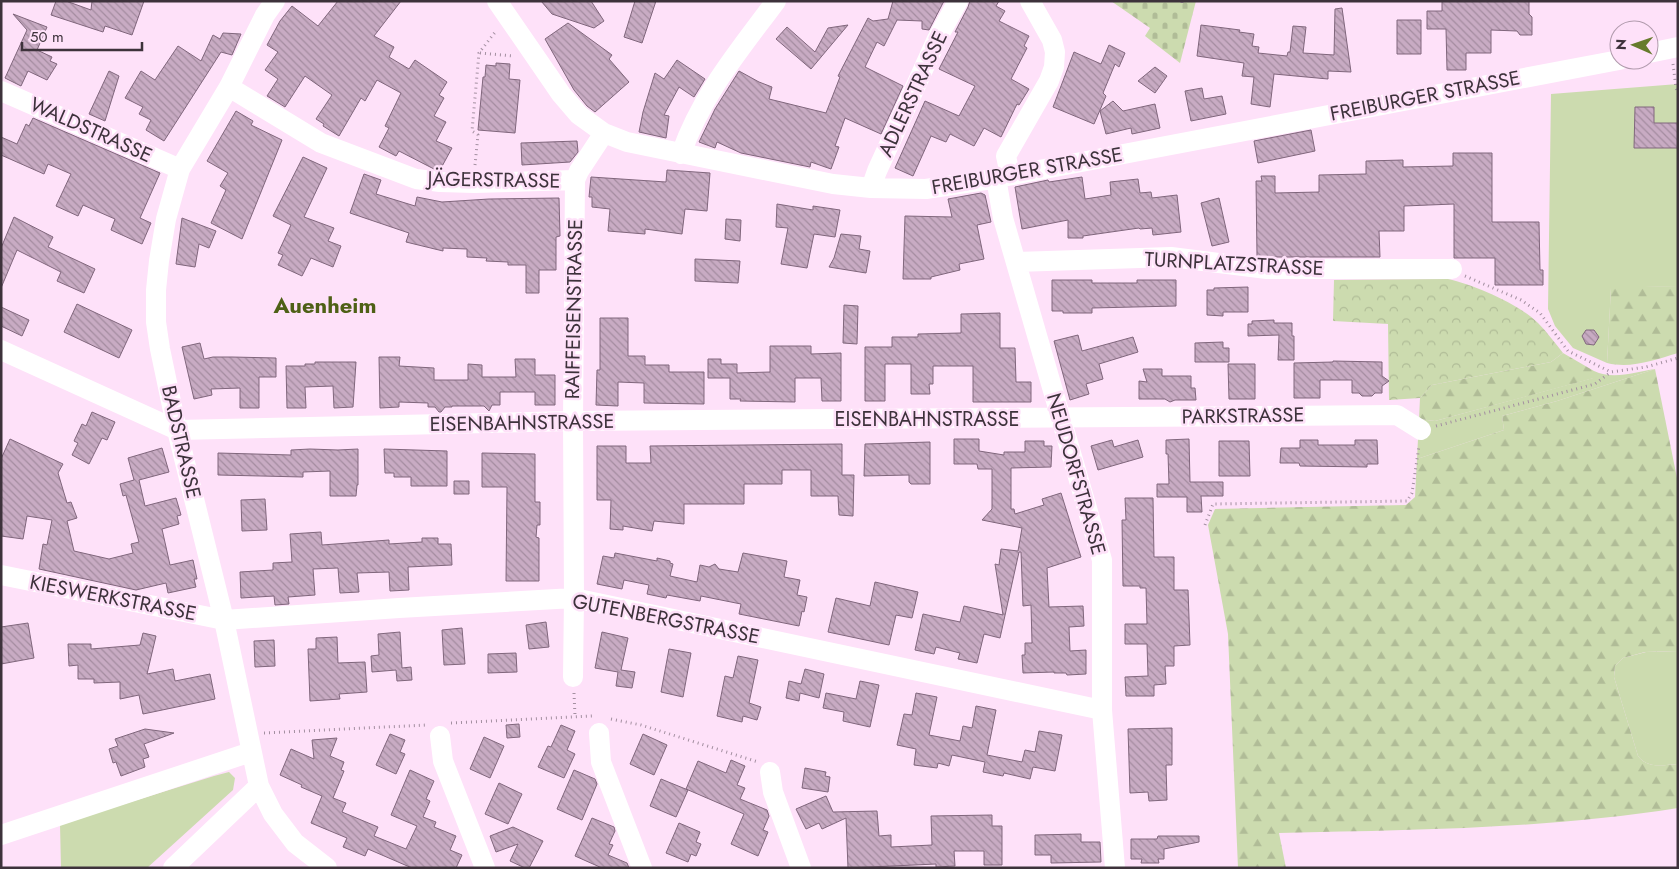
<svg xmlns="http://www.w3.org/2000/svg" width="1679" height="869" viewBox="0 0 1679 869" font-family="Jost,sans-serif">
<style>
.grass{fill:#ccdbaf}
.forest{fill:url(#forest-firs)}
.cemetery{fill:url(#cemetery-stones)}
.park{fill:url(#park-crowns)}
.building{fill:url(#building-back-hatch);stroke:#80667c}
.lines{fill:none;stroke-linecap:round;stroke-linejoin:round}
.path{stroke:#a38fa0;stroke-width:3;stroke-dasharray:1 4;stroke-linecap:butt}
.minor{stroke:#fff;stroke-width:20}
.labels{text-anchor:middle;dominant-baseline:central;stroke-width:5;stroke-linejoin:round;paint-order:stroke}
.street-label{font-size:20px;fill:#3d323b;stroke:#fee1f9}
.quarter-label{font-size:22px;font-weight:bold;fill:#4e6016;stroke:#fee1f9}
</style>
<defs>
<pattern id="forest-firs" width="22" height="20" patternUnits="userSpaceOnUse" patternTransform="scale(1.25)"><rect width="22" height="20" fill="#ccdbaf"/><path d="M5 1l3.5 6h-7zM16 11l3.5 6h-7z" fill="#b0bc97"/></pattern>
<pattern id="cemetery-stones" width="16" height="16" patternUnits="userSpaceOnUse" patternTransform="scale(1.25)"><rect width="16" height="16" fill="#ccdbaf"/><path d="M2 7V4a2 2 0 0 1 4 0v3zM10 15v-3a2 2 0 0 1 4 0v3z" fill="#b0bc97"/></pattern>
<pattern id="park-crowns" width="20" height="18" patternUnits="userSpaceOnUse" patternTransform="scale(1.25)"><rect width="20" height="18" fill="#ccdbaf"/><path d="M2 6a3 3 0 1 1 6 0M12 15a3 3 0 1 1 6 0" fill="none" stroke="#b0bc97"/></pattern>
<pattern id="building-back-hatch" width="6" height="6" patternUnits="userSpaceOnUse" patternTransform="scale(1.25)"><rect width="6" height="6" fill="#c8abc3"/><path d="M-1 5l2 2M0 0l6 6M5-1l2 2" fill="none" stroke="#a48ca0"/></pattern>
</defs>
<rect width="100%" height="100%" fill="#fee1f9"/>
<!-- grass -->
<path class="grass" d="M1678,84V286L1611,288L1607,363L1573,348L1555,326L1548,309L1551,94Z
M1655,369L1557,401L1502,416L1504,430L1417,459L1419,419L1435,421L1593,378L1594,371C1613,380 1636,372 1655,369Z
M1678,651V764C1664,765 1647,769 1638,756L1614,677L1615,666L1623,658L1646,652Z
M229,772L235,778L233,790L147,868H61L60,824L214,776Z"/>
<!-- forest -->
<path class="forest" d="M1678,286V353C1654,360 1631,369 1607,363L1611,287Z
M1563,353L1594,371V378L1435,421L1419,419L1420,398L1432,385L1551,362Z
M1655,369L1678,483V651L1645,652L1623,658L1615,666L1614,677L1638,756C1647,769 1664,765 1678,764V808C1546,829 1413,830 1279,833L1286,868H1238L1228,634L1208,525L1215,509L1406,505L1415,497L1417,459L1504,430L1502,416L1557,401Z"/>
<!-- cemetery -->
<path class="cemetery" d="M1111,1H1196L1180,63L1145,36L1150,28Z"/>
<!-- park -->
<path class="park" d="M1448,279C1475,285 1519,304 1538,323C1547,332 1555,343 1563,353L1551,362L1432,385L1420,398L1389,400L1388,324L1333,321L1334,280Z"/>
<!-- building -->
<path class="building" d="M56,1H66L91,10L92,1H144L132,35L105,26L103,32L51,15Z
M338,1H401L374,36L394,47L389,57L409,69L415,60L447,82L439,95L444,98L434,116L446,122L436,141L452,148L440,170L434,169L399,151L396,156L379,147L389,128L385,126L401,93L377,80L365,101L361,98L339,136L323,126L324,124L316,119L332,95L305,76L285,107L267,96L278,79L265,70L278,52L267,45L280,21L292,6L318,26Z
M541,1H591L604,21L594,28L552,14Z
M635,1H656L642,43L624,37Z
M893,1H944L929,30L922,29V21L897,20L884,46L877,42L865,67L903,86L881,134L845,118L835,146L839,147L831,169L811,162L810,167L741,153L717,142L715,148L699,142L715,109L739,71L759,82L772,87L769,99L826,113L840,77L838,76L868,18L873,21L888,19Z
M970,1H999L996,6L1005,11L999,21L1029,36L1024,46L1027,48L1011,79L1029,89L1019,105L1017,104L1001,137L984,128L974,146L950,134L946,142L931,136L913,176L895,168L925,101L959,116L975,86L939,69L958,32H955L968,7Z
M1442,1H1529V14L1532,17V35H1520L1517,31L1491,30V53H1466V70H1447L1446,29H1427V11H1442Z
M1342,8L1351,72L1328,71V79L1274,74L1270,107L1251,104L1254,77L1242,76L1244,63L1197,56L1201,25L1240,30L1239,32L1254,34L1252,46L1259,47L1258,53L1287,56L1288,52H1290L1293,26L1306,27L1303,53L1334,55L1335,9Z
M13,14L47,27L37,50L52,57L50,61L57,64L47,80L28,71L21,86L5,78L27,30Z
M1397,20H1421V54H1397Z
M568,23L612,55L609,59L629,82L595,112L587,106L574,90L545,39Z
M848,25L811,69L776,39L787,27L815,52L828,28Z
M223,33L241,34L232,55L221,52L164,141L146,130L151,120L139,114L143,107L125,98L141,71L155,80L178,46L201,61L213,35L220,39Z
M1109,45L1125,53L1119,67L1115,64L1103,93L1106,96L1094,124L1053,107L1074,52L1101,64Z
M677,60L705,79L694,97L679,87L664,115L669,116L666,138L639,132L643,112L655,73L664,79Z
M496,63L510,64L509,79L520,80L515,133L478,130L483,77H485L486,65L496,66Z
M1155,67L1167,76L1155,93L1138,81Z
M109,71L119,76L105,121L89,114Z
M1202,88L1204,99L1222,96L1226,114L1191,121L1185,91Z
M1113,101L1123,111L1155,104L1160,128L1132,134L1131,128L1106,134L1100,111Z
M1635,107H1654V123H1678V148H1634Z
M236,111L253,121L251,125L282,140L242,239L211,223L226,190L220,186L228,173L207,161Z
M33,118L160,173L140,218L151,223L142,244L111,230L115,219L83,205L78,216L56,206L71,174L48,164L44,174L1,155V137L17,144L26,124L29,126Z
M1311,130L1315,151L1258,163L1254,141Z
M577,141L578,152L570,162L522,165L521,143Z
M1453,153H1492V222H1539L1540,270H1543V285H1495V258H1454V204L1404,206V231H1379L1380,257H1268L1257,256L1256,181H1262L1261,176H1275V193L1319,192V175L1366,174V161L1403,160V167L1453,166Z
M303,157L327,168L304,217L334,228L328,241L341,246L333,267L311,258L302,276L278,265L283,255L278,253L291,225L273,216Z
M667,170L710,173L707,211L685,209L682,234L645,229V234L608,231L610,209L592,207V197H589L591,177L666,182Z
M364,174L381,180L376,194L415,206L417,197L442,202L489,199L559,198L560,236L556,237V270H539V293H526V265H508V262L486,261L487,258L467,257V249L443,248V251L406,242L409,233L350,213Z
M1082,177L1085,199L1111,195L1110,182L1138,179L1140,193L1151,192L1152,198L1177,195L1181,232L1153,235L1152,228L1140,229L1139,228L1083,236V238H1068V220L1022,229L1015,187L1048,180L1049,182Z
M981,193L985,195L991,222L977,225L984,259L959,264L960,270L931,277V279H903L905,216L952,217L948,199Z
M1219,198L1229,242L1212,246L1201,203Z
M777,204L813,210V206L840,210L835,237L814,234L807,268L781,264L788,228L776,227Z
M14,217L53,237L48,247L95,269L84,293L57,281L61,272L17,250L1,288V248Z
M182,218L216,231L209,248L199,244L195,267L176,264Z
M726,219L741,220L740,241L725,239Z
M841,234L861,236L859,249L870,251L866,273L829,267L834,258Z
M695,259L740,261L738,283L695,281Z
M1052,280H1092V283H1137V280H1176V306L1092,308V313H1063V311H1052Z
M1248,287V312H1223V316L1207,315V290H1214V288Z
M77,304L132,330L119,358L64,332Z
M844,305L858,306L857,344L843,343Z
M1,307L29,320L22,336L1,326Z
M1000,313V348H1015L1016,382H1031V402H973V366H933V384H929L930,394H911V364H885V401H865V347H892V337H918V334L961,333V314Z
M600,318H628V356H645V365H669V372H704V404L644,403V383L618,382V406L596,405L597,370H600Z
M1274,320V323H1292V336H1294V360H1278L1279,335L1248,336V324H1252V321Z
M1586,330H1594L1599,337L1594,345L1586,344L1582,336Z
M1078,335L1082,351L1133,337L1138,352L1099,364L1103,379L1086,384L1089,394L1070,400L1054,341Z
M1223,342V348H1229V362H1195V343Z
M200,343L204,359L213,357H232L276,358V377H259V408H240V388L211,389L212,395L194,399L182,347Z
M770,346H811V354L841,353V401H822L821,378H795V402L740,401L741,399H730V378H708V359H721V364H737V373L770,372Z
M379,357H400L399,366L434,368V380H468V364L482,365V377H516L515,359H535V375H555V405H535V392H500V405H492L489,411L484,406H452V407H445L441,412H439L435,407H428V403L399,402V407L380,408Z
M1333,361L1382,362V376L1389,381L1382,386V393H1375L1372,396H1362L1359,393H1352V380H1320V398H1294V363L1333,362Z
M315,362H356L353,407L334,408L333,386L305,387L306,408H287L286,366H305V364H315Z
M1228,364H1255V399H1229Z
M1143,369H1162V376H1191V388H1195L1196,400H1175L1170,402L1165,399H1139V381L1147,382Z
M92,412L115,422L107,440L102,438L89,464L72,455L78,443L74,441L82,424L86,426Z
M10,439L63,464L58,473L67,503L71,502L77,518L67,521L74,551L109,559L133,553L131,544L139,542L126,495L123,496L120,484L134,480L128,458L162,448L169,472L139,480L145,506L176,498L181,515L177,516L179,524L162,529L170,565L193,560L197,579H194L196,587L168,593L166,583L136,590L39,569L43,544L47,545L52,520L27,516L23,539L1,536V459Z
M954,439H979V451L1004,455V452H1025V441H1044V446H1052L1051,467L1011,468V509H1014L1015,514L1044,505L1042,499L1061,493L1081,557L1047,568L1049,607L1083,606L1084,626L1069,627L1070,651L1086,650V674L1067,675L1066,673H1054V672L1023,673L1022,655H1025V643H1032L1031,605L1023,606L1021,552H1019L1000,638L984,634L977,663L958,659L960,653L936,647L934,654L915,650L923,614L960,622L964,606L1003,615L995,564L999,565L1001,549L1018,551L1022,528L982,520L992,509V469H978L977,464H954Z
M1189,439L1190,482H1223V496H1201L1202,512H1187V497H1157V484H1169L1168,454H1166V440Z
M1112,440L1114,447L1138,440L1143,457L1098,470L1091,446Z
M1300,440H1318V445H1355V440H1377L1378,464H1367V467L1300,466L1299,463H1280L1281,448H1300Z
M1219,441H1249L1250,476H1219Z
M930,442V484H911L909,482V475L864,476L865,444Z
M842,444V475H854L853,516L839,515L838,496H811V470H782V484H744V504H684V524L654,521L652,531L623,526V530L610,529L611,500H597V446H626V463H651L650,446Z
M310,449L338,450L358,449V485H357L356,496H330V471L303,472V477L218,475V453L291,455V450Z
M384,449L447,451V486H411V477H394V473H385Z
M482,453L535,454V502H540V525H537L536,537L539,538V581H506L507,487H482Z
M454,481H469V494H454Z
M1125,498H1153L1154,557H1174V590H1188L1190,645L1174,646V666H1165L1166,684L1154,685V696H1126L1125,677L1148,676L1147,644H1125V624H1147L1146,588H1140V586H1123L1122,520H1126Z
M265,499L267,530L242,531L241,500Z
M321,532L322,545L389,540V544L422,542V538H438V544H451L452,565L408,567L409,590L390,591L389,572L357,573L359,592L340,593L338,568L313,569L315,595L288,597L289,604L275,605L274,596L241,598L240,572L273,570V563L292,562L290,534Z
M615,553L657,561V558L670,561V563L673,564L670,576L697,582L700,565L709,567L715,564L719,569L738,572L743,553L787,561L784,577L800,580L797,595L807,597L804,612L802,611L799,626L739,614L741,604L701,596L700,601L667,595L666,598L647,594L649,585L624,580L622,589L597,584L603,556L614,558Z
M875,582L918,592L912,618L896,615L889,645L828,632L836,598L870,606Z
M546,622L549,647L529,649L526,625Z
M28,623L34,658L1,664V627Z
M462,628L465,664L444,665L442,630Z
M400,632L402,668L411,667L412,680L397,681L396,670L372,672L371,656L379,655L378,634Z
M602,632L628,638L621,670L635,672L632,688L616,686L618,672L595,668Z
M143,633L156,636L147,674L173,669L175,681L210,674L215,699L143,714L139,695L120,699V682L94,683V679H78V665L69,666L68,644H91V649L140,645Z
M337,637L338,663L365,662L367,692L339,694L340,699L310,701L308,649H316V638Z
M274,640L275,666L255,667L254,641Z
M669,649L691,653L683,697L661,692Z
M516,653L517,672L488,673V654Z
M738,656L758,660L749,703L761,707L757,720L743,716L742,722L717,716L725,676L733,678Z
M805,669L824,674L819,698L800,693L799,701L786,698L789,681L801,684Z
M860,681L879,685L870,727L843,721L844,712L823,708L826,693L856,699Z
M916,693L937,697L929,735L960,741L963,726L972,728L976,706L996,710L987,755L1022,762L1025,750L1035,752L1039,731L1062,735L1055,771L1033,767L1030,779L1004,773L1003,776L983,772L985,762L952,755L949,766L938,763L937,768L914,765L916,749L897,745L904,714L912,715Z
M519,724L520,737L507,738L506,725Z
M561,725L575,731L567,750L575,754L564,778L538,767L548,746L551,747Z
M1172,728V765H1166L1167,800L1149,801L1148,792L1130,793L1128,729Z
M145,729L174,733L144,744L149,757L143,759L145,767L121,776L116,762L113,763L109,749L118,746L115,739Z
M390,734L405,740L400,752L405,754L396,774L376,765Z
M643,734L667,745L654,775L630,764Z
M484,737L504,746L490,778L470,769Z
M337,738L330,756L344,762L341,770L344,771L333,798L346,803L342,812L378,827L374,836L406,849L417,826L391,815L410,770L434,781L426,799L430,801L423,817L436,822L434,827L456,836L450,850L462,855L456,868H412L368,849L365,856L343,847L347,838L311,823L322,796L301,787L302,785L280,775L291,749L314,759L312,740Z
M731,760L745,766L737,785L745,788L740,799L767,810L769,816L763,830L768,832L758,856L731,844L744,814L686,789L698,761L726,773Z
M805,768L826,772L825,776L830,777L828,792L802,788Z
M574,770L595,779L597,784L582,820L557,809Z
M661,779L688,790L676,817L650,806Z
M499,783L522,794L508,824L485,814Z
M826,796L833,812L877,811L879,836L891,835V847L932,845L931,816L992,815V826H1002V865H984V851H954L955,866L936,867V864L848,868L846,818L822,829L819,823L806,829L796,809Z
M592,818L614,827L615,831L609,844L613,845L608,855L627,863L629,868H602L575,856Z
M679,823L700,832L696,842L701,844L696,856L691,854L688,862L666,853Z
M513,827L543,841L529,868H525L510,861L518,844L496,852L490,836Z
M1081,834V842H1100L1101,862L1051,863V855H1035V835Z
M1158,836H1199V842L1164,849V859H1158L1159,863H1141L1142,859H1131V839H1157Z"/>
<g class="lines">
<!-- path -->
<path class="path" d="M1182,3V1
M480,53L513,56
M1673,64L1676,88L1678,93
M475,165L478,135L472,131L479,53L496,31
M1465,276L1521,300L1540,313L1568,351L1611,372L1646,367L1678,358
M1436,426L1595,384L1611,372
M1205,525L1213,504L1407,501L1412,493L1419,446
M574,693L575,716
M611,719L641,725L758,762
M451,723L592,716
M264,733L427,725"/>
<!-- minor -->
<path class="minor" d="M275,1L265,15L229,87L180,169L166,219L159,261L156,290V322L160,349L177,430L224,620L259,786L273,814L295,843L327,868
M497,1L561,94L579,115L604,133L627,142L833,184L871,188L926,189L992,179L1619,60
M1649,53L1678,47
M229,87L321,143L416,179L440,182L474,183L575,180
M1,91L180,169
M681,154C702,94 739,51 776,1
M1010,175L1006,156L1049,81L1054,67L1055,52L1052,40L1030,1
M996,178L1003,218L1102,560V710L1115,868
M871,188L877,171L937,39L958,1
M1016,262L1171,257L1267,269H1452
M1,350L177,430L573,421L1397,415L1421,430
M1,575L224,620L399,608L574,598L1102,710
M573,677L574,598L573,421L575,180L579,171L604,133
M599,733L601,762L642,868
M440,736L443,761L485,868
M770,772L773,792L801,868
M1,835L251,752
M173,868L259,786"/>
</g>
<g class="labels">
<!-- street labels -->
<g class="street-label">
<text transform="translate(913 94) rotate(-65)">ADLERSTRASSE</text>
<text transform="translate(1425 96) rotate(-11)">FREIBURGER STRASSE</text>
<text transform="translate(91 130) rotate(24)">WALDSTRASSE</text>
<text transform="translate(1027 171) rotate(-10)">FREIBURGER STRASSE</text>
<text transform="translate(494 180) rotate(1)">JÄGERSTRASSE</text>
<text transform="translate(1234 264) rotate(3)">TURNPLATZSTRASSE</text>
<text transform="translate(574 309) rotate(-89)">RAIFFEISENSTRASSE</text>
<text transform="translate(1243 416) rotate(-1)">PARKSTRASSE</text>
<text x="927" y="419">EISENBAHNSTRASSE</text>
<text transform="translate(522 423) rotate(-1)">EISENBAHNSTRASSE</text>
<text transform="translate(181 442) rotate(77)">BADSTRASSE</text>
<text transform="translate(1076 474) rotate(74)">NEUDORFSTRASSE</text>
<text transform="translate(113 598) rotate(11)">KIESWERKSTRASSE</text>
<text transform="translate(666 619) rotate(11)">GUTENBERGSTRASSE</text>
</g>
<!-- quarter labels -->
<g class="quarter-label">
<text x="325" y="305">Auenheim</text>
</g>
</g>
<!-- border -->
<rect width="1679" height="869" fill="none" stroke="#3d323b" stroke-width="5"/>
<!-- north arrow -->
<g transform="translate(1634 45) rotate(272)"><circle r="24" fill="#fee1f9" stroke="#b19bad"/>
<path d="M0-4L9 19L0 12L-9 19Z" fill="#667b2c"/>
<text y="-8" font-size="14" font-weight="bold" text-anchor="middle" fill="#3d323b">N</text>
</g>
<!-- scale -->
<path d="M22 42v8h120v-8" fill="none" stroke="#3d323b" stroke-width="2.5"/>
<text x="30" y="42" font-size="15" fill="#3d323b" stroke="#fee1f9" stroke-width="4" paint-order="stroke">50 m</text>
</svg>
